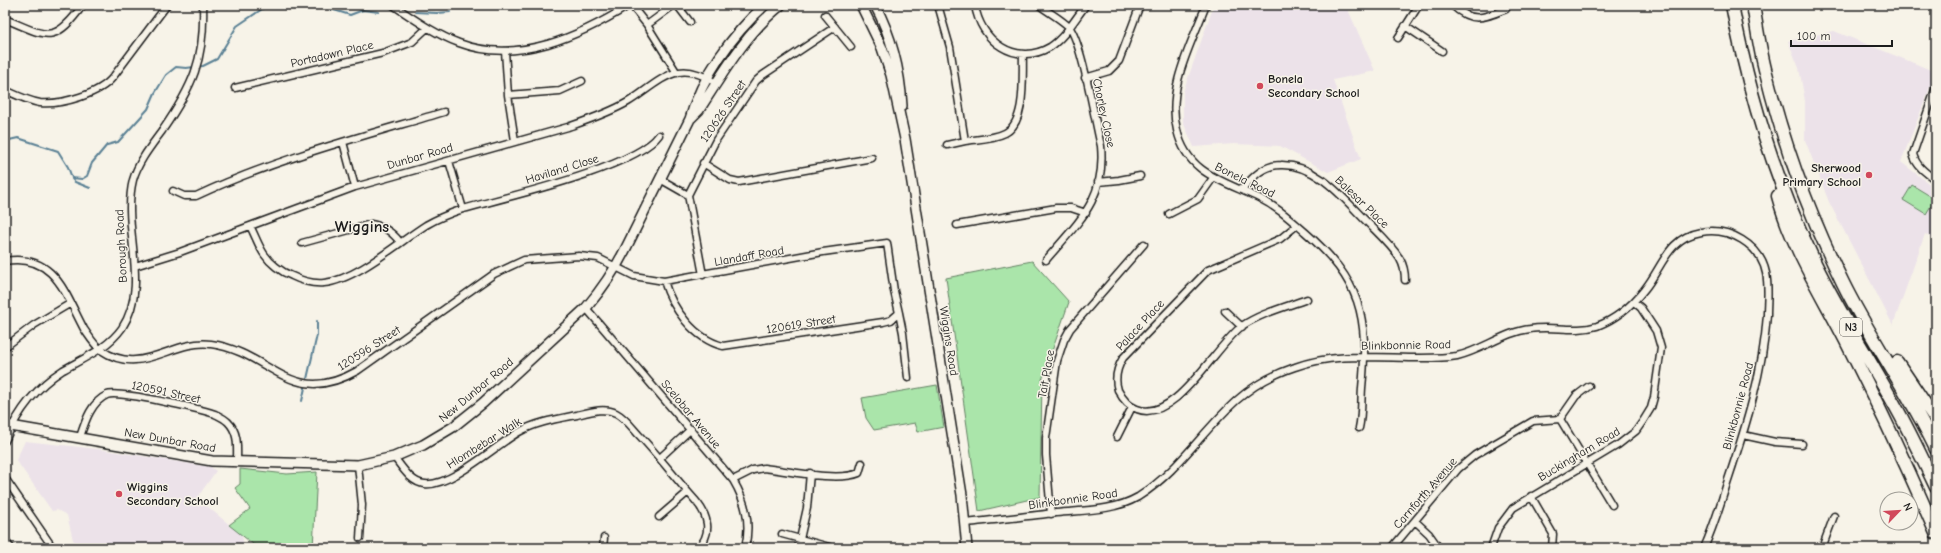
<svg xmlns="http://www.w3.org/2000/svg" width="1941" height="553" viewBox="0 0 1941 553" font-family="'Comic Neue',sans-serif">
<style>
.built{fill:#ece2e9}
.green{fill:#aae5aa;stroke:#638063}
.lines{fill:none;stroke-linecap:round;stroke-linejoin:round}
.stream{stroke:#5a8094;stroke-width:2}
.street-casing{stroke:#1c1c1c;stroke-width:9}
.secondary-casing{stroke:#1c1c1c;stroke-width:12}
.highway-casing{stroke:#1c1c1c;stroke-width:15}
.street{stroke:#f7f3e8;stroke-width:6}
.secondary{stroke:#f7f3e8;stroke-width:9}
.highway{stroke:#f7f3e8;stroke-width:12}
.poi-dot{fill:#d1495b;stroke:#f7f3e8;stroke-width:1.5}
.labels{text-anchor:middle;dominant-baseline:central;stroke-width:3;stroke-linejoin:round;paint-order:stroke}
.shield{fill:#f7f3e8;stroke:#5e5c59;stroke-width:1}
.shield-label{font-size:11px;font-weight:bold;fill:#1c1c1c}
.street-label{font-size:12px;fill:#1c1c1c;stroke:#f7f3e8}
.poi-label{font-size:12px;font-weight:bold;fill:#1c1c1c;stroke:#f7f3e8;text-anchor:start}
.district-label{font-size:16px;font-weight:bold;fill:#1c1c1c;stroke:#f7f3e8}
</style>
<rect width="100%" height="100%" fill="#f7f3e8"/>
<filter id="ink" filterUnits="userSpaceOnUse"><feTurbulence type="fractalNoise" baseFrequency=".025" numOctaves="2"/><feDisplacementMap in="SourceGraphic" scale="8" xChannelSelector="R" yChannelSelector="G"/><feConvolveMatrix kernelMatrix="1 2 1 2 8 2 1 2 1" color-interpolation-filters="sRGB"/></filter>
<g filter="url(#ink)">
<!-- built -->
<path class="built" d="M1214,5H1346L1375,71L1333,80L1361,159L1328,172L1280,146L1234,144L1194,147L1183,122V92Z
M1834,31L1936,72L1901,162L1936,189V240L1925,234L1893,325L1829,202L1805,140V101L1799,68L1788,41Z
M25,441L98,449L211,467L216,471L197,498L242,535L244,547L81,548L73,540L67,515L57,510L52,511L16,460Z"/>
<!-- green -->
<path class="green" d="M1912,185L1935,199L1926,214L1903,200Z
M1032,261L1069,302L1042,380L1040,497L979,511L946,278Z
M937,385L944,427L918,432L915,423L874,430L866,418L862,398Z
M240,469L287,474L317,472L313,548H258L229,525L250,509L235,488L240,484Z"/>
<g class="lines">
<!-- stream -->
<path class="stream" d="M318,5L350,15L363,10L379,12
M415,12L437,13L450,12
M5,141L18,138L58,151L68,167L72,178L82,179L87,176L92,163L107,145L118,142L148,109L155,93L166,75L176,67L186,68L203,66L217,59L237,26L265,7L278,5
M72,179L75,182L90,188
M302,401L317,335V321"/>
<!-- street casing -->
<g class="street-casing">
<path id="street" d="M393,5C414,19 435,34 459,43C518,65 580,36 630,5
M631,5L647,25L677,73
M677,5L690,22
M938,5L950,47L965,141C978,139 993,139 1005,133C1027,122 1022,75 1023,54
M975,5C980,41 1016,67 1050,47C1065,37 1075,19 1086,5
M1039,5C1048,12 1061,19 1069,27C1082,42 1095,122 1101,146C1106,200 1078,222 1046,260
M1206,5C1192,43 1166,88 1177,130C1187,174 1224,181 1259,198C1277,207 1290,219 1305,232C1361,281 1369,316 1362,388C1361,401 1362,415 1359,428
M1452,5C1472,24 1484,18 1506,9
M825,15L851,47
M5,19C47,36 53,46 83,5
M647,25L674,5
M1405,26L1442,51
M1398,38L1419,5
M505,51L508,95L515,141
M1085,78L1109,71L1119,61L1140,5
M1936,87L1913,154C1916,166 1926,173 1936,180
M235,88L383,53L412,42L427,28
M5,90C16,95 28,101 40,103C61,105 100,94 113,77L167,5
M508,95L560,91L582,81
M343,142L355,187
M947,145L965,141
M449,161L463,209
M703,163L730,180L739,182L872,158
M660,179L688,195L703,275
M1098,182L1119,180L1140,176
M1241,190C1253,177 1263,165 1281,165C1319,164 1346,202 1370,225C1381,236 1392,246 1400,259C1404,266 1405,272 1405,280
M173,191L184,196H196C275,159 360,137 444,112
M688,195L716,140L756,81L763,75L835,27
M1169,214L1198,199L1213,178
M957,225L1056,208H1071L1086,213
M1297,225L1280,239L1208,270L1123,358C1117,368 1114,378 1118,390C1122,398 1128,406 1137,409C1175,424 1215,346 1242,326C1261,313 1286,307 1307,299
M250,226C255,235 258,245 264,254C270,263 281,272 292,276C302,281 313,284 324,283C356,280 399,242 426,225C438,218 451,213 463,209C506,197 636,168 659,135
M302,243L371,224C384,226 392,232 400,242
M5,261C55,253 65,294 84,329C89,336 94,345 101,350C142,378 171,339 211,344C271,352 290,409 357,371L494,274L524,260L579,256L598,258L634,276L664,281L823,252L887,243L894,291L899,313L891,320L883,322L723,346C694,339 672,308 664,281
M135,266L180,252L355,187L568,127C588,120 609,113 628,102C644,93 660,76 679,72C693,70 704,76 716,83
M586,308L733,480C746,502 751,523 745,548
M1225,311L1242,327
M899,313L903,333L908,378
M5,347L34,325L71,303
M1560,419L1576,396L1589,386
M1743,435L1775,442L1802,444
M80,437C85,422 91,402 107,395C118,390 200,409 215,414C219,416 224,418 228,422C239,433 237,447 237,462
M1117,437L1132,407
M5,441C18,411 36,387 63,370C84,358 108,348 122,328C151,283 121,229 133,180C138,162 151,146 162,131C193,86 205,60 203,5
M394,457C402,467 411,483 425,484C451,487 496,445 519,432C537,422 557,419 577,415C589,412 604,407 616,413C624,417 631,426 638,434C658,455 675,478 695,500C708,515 713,533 698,548
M660,458L691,429
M358,465L362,505L360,538
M5,478L53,548
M733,480L753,470L764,468C789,471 838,482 859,473L862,463
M1531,496L1553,534L1552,548
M1051,514L1046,455V438L1057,361L1064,340L1070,329L1144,244
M659,517L688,492
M1415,521L1429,534L1439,548
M966,523C996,520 1026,516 1056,513C1083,510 1114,511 1138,497C1178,472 1203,430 1237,400C1254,385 1274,374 1295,367C1335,352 1379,358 1421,358C1433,358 1445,358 1457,356C1483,350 1504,332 1530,329C1552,325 1575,333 1597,326C1616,319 1632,305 1644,290C1663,267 1667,238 1701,232C1729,227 1760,244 1766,273C1769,287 1767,301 1767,315C1763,372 1746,426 1728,480C1721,503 1714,526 1704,548
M782,534L833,548
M5,541L11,548
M603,548L604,538
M798,548L807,508L810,473
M1392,548L1458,469L1475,455L1533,421L1560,419L1612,505
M1491,548L1498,528L1513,508L1618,445L1636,431L1643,421L1651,408L1654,397L1661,348L1656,331L1641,308L1634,302
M1822,548L1834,516"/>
</g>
<!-- secondary casing -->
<g class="secondary-casing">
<path id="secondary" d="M861,5L882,48L891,75L905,139L962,495L967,548
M875,5C892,37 900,70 902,106
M691,118L699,110C723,73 746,33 781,5
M5,425L212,461L358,465L394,457L408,451L423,445L453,427L483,403L586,308C602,289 615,270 626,248L690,119C702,76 732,35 765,5"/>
</g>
<!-- highway casing -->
<g class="highway-casing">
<path id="highway" d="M1732,5C1749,96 1775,180 1815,263C1842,319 1877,370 1905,424C1916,445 1926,466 1936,487
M1753,5C1757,28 1760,51 1766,73C1784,146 1810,216 1843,283C1871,340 1909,392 1936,449
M1778,196C1792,248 1822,294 1846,341C1878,404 1908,468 1936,533
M1897,362L1936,420"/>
</g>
<!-- street -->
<use href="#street" class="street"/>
<!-- secondary -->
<use href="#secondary" class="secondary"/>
<!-- highway -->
<use href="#highway" class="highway"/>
</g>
</g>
<!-- markers -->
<g class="poi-dot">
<circle cx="1260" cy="86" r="4"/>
<circle cx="1869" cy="175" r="4"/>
<circle cx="119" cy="494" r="4"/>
</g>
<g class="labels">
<!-- shield labels -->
<rect class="shield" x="1840" y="318" width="22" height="18" rx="3"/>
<g class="shield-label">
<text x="1851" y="327">N3</text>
</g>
<!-- street labels -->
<g class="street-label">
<text transform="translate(332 54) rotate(-13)">Portadown Place</text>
<text transform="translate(723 111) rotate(-56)">120626 Street</text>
<text transform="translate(1104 113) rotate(78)">Chorley Close</text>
<text transform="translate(420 156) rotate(-16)">Dunbar Road</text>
<text transform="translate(562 169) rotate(-17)">Haviland Close</text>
<text transform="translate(1245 180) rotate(26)">Bonela Road</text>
<text transform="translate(1362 202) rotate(44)">Balesar Place</text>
<text transform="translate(121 246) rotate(-93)">Borough Road</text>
<text transform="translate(749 256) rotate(-10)">Llandaff Road</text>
<text transform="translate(801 324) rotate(-9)">120619 Street</text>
<text transform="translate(1140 325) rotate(-47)">Palace Place</text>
<text transform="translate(949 341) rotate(81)">Wiggins Road</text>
<text transform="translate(1406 345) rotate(-1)">Blinkbonnie Road</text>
<text transform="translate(369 348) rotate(-33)">120596 Street</text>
<text transform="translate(1046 374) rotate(-80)">Tait Place</text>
<text transform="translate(476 390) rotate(-40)">New Dunbar Road</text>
<text transform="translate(166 392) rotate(12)">120591 Street</text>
<text transform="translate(1738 406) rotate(-75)">Blinkbonnie Road</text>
<text transform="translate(691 414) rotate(50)">Scelobar Avenue</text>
<text transform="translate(170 440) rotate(10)">New Dunbar Road</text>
<text transform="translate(484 443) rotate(-32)">Hlombebar Walk</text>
<text transform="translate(1579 454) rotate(-31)">Buckingham Road</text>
<text transform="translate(1425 493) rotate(-49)">Carnforth Avenue</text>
<text transform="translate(1073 499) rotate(-8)">Blinkbonnie Road</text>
</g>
<!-- poi labels -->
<g class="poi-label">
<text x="1268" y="79">Bonela<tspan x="1268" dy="14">Secondary School</tspan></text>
<text x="1861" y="168" text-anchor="end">Sherwood<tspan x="1861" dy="14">Primary School</tspan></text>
<text x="127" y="487">Wiggins<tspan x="127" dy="14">Secondary School</tspan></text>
</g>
<!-- district labels -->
<g class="district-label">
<text x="362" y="227">Wiggins</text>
</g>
</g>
<!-- margin -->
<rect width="1941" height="553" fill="none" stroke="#f7f3e8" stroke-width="20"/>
<rect x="10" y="10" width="1921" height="533" fill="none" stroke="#1c1c1c" stroke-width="1.5" filter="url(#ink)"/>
<!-- north arrow -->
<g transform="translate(1899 511) rotate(65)"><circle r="19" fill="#f7f3e8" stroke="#9f9d96"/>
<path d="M0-3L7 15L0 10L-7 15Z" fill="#d1495b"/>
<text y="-6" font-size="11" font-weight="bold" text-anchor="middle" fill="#1c1c1c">N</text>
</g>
<!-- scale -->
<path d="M1791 40v6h101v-6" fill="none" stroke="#1c1c1c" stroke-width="2"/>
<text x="1797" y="40" font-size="12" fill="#1c1c1c" stroke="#f7f3e8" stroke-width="3" paint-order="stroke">100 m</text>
</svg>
